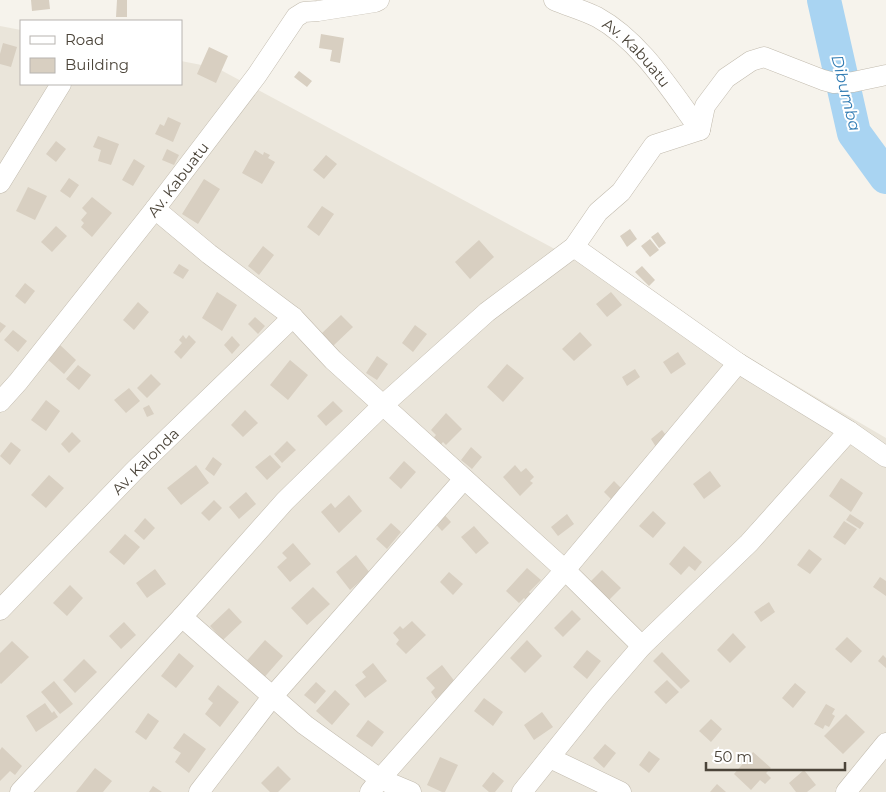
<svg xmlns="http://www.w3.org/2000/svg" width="886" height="792" viewBox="0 0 886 792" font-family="Montserrat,sans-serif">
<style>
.residential{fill:#eae5da}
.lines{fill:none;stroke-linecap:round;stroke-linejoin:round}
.river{stroke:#a9d4f2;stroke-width:34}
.building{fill:#d8cfc1}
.minor-casing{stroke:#c2bbae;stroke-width:21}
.minor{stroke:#fff;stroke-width:20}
.labels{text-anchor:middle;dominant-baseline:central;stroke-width:4;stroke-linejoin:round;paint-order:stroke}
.street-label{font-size:15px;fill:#4b4439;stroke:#fff}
.water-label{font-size:16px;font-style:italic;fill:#2e7ab2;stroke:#fff}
</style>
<rect width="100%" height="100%" fill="#f6f3ec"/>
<!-- residential -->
<path class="residential" d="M0,26L21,30V84H181V61L217,68L650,300L886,438V792H0Z"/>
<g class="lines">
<!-- river -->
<path class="river" d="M824,0L854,133L886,177"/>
</g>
<!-- building -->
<path class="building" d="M31,0H49L50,9L32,11Z
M117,0H127V17H116Z
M321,34L344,38L340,63L330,61L332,50L319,48Z
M3,43L17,47L11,67L0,64V54Z
M209,47L228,56L216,83L197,74Z
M299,71L312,81L307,87L294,77Z
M168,117L181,123L173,142L155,134L160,124L164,126Z
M98,136L119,144L111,165L98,161L101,150L93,147Z
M56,141L66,149L56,162L46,154Z
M167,149L179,155L174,165L162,160Z
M255,150L263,155L264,152L270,155L268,158L275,162L262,184L242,173Z
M326,155L337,164L324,179L313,170Z
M134,159L145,166L133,186L122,180Z
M69,178L79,185L70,198L60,191Z
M204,179L220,189L198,224L182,214Z
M28,187L47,196L35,220L16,211Z
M92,197L112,213L92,237L81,227L84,223L81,220L87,213L82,208Z
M322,206L334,214L319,236L307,227Z
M56,226L67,236L52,252L41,242Z
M630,229L637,239L627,247L620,236Z
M658,232L666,243L659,248L651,237Z
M650,239L659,250L650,257L641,246Z
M479,240L494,257L470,279L455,262Z
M263,246L274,255L259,275L248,266Z
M179,264L189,270L183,279L173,273Z
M642,266L655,280L649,286L635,272Z
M25,283L35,291L25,304L15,296Z
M217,292L237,305L222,331L202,318Z
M611,292L622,305L607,317L596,304Z
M138,302L149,312L134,330L123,320Z
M341,315L353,327L333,346L321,334Z
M255,317L265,326L258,334L248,324Z
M0,322L6,326L0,333Z
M415,325L427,334L413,352L402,343Z
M13,330L27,341L18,352L4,340Z
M580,332L592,345L574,361L562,349Z
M183,335L186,339L189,335L196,342L181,359L174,352L182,343L179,340Z
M232,336L240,345L232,354L224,345Z
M59,344L76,360L64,374L46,358Z
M678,352L686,364L671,374L663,362Z
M377,356L388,364L377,380L366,373Z
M290,360L308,375L288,400L270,385Z
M507,364L524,378L503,402L487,387Z
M78,365L91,375L79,390L66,379Z
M635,369L640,377L627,386L622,377Z
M151,374L161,384L147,398L137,388Z
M129,388L140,401L126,413L114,400Z
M46,400L60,411L46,431L31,420Z
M333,401L343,411L326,426L317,416Z
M149,405L154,414L147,417L143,408Z
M245,410L258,423L243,437L231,425Z
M446,413L462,429L446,445L443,442L436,450L429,443L436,435L431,430Z
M662,430L668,438L656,447L651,439Z
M72,432L81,441L69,453L61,444Z
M287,441L296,450L282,463L274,454Z
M11,442L21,450L10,465L0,456Z
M471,447L482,457L472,469L461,460Z
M270,455L281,467L267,480L255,467Z
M213,457L222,464L214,476L205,469Z
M404,461L416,472L401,489L389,478Z
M196,465L209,483L181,505L167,488Z
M515,465L521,472L526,468L534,477L530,481L533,483L520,496L503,477Z
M710,471L721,486L704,499L693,484Z
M49,475L64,488L46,508L31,495Z
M841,478L863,493L851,512L829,496Z
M614,481L623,490L613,501L604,492Z
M246,492L256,504L239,519L229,507Z
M349,495L362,511L339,533L321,512L331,503L335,508Z
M214,500L222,508L209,521L201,513Z
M440,510L451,522L442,531L431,519Z
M653,511L666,523L653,538L639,526Z
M567,514L574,524L558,536L551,527Z
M850,514L864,523L860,529L846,520Z
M145,518L155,528L144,540L134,531Z
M844,521L857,529L845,545L833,537Z
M391,523L401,532L387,549L376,539Z
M474,526L489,543L476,554L461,537Z
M125,534L140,547L124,565L109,552Z
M293,543L311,564L290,582L277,567L287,558L282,553Z
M684,546L702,562L695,571L689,566L681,575L669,564Z
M809,549L822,559L810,574L797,565Z
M356,555L370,573L350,590L336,572Z
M527,568L541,580L529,592L536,599L531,605L524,598L519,603L506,591Z
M155,569L166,584L147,598L136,583Z
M602,570L621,588L604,605L586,586Z
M449,572L463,584L453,595L440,582Z
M880,577L886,581V596L873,587Z
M70,585L83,598L67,616L53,603Z
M313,587L330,604L307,625L291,608Z
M769,602L775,612L761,622L754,612Z
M229,608L242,622L223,640L210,626Z
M572,610L581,619L563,637L554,628Z
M412,621L426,635L406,654L396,644L399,640L393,633L400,626L403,629Z
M124,622L136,635L121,649L109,636Z
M733,633L746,647L730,663L717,650Z
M847,637L862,651L851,663L835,649Z
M265,640L283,656L261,681L243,665Z
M527,640L542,656L525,673L510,658Z
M12,641L29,657L1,684L0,683V653Z
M587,650L601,661L587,679L573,667Z
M662,652L690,681L681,689L653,661Z
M179,653L194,666L176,688L161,676Z
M883,655L886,658V668L878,661Z
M84,659L97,672L75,693L63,680Z
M373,663L387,681L365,698L355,685L366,677L362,672Z
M442,665L456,683L436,699L431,692L435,688L426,678Z
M667,680L679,692L666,704L654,692Z
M54,681L73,704L60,714L41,692Z
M316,682L326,691L315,704L304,695Z
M795,683L806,692L793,708L782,698Z
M218,685L239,702L220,727L205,714L213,703L208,699Z
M335,690L350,704L332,725L316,711Z
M484,698L503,712L493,726L474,711Z
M45,703L52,713L54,711L58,717L36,732L26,716Z
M826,704L835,709L832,714L835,716L829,727L825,725L823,729L814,724Z
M542,712L553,727L534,740L524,725Z
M148,713L159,721L146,740L135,732Z
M846,714L865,732L843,754L824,736Z
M711,719L722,729L711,742L699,731Z
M368,720L384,732L372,747L356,736Z
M184,733L206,749L189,773L175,762L181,753L173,748Z
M605,744L616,753L604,768L593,758Z
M2,747L22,766L15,775L10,771L0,781V750Z
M649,751L660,759L649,773L639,765Z
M753,752L771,768L766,773L771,778L765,784L760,780L751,790L734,774Z
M440,757L458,765L445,792H442L427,785Z
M278,766L291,779L278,792H270L261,783Z
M95,768L112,781L103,792H76Z
M804,770L816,785L807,792H796L789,783Z
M493,772L504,781L495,792H489L482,786Z
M717,784L726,792H710Z
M153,786L162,792H149Z"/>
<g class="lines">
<!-- minor casing -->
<g class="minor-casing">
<g id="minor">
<path id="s1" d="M554,0C568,6 583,10 597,17C641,41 671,91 700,130"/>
<path d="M0,183L61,84"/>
<path d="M155,209L209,254L293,317L333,360L565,570L642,646"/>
<path d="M574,247L738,363L849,431L886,457"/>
<path id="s2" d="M0,402L18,382L155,209L257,75L296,17L304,12L318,11L375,2L379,0"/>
<path id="s3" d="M0,610L134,471L293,317"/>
<path d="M182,617L305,725L380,779L411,792"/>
<path d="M550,758L621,792"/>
<path d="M20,792L182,617L285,501L382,406L487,312L574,247L598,212L621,192L654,145L700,130L705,106L726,78L751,61L764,57L823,80L834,83L853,82L886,75"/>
<path d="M199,792L272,697L464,479"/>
<path d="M370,792L380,779L565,570L738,363"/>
<path d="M522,792L598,697L642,646L749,543L849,431"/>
<path d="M846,792L886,743"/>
</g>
</g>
<!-- minor -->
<use href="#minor" class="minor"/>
</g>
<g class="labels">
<!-- street labels -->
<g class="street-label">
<text stroke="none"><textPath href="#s1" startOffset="100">Av. Kabuatu</textPath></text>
<text stroke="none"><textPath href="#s2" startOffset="285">Av. Kabuatu</textPath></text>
<text stroke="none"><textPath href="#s3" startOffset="208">Av. Kalonda</textPath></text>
</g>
<!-- water labels -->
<g class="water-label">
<text transform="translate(846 93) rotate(76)">Dibumba</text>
</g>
</g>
<!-- legend -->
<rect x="20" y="20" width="162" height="65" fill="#ffffff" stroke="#b7b4b0"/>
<rect x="30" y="36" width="25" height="8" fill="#ffffff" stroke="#b7b4b0"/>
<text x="65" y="45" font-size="15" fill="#4b4439">Road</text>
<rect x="30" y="58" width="25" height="15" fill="#d8cfc1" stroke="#b7b4b0"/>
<text x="65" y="70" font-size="15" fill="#4b4439">Building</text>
<!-- scale -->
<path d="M706 762v8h139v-8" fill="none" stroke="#4b4439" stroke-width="2.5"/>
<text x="714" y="762" font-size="15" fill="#4b4439" stroke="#ffffff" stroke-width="4" paint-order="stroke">50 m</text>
</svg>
